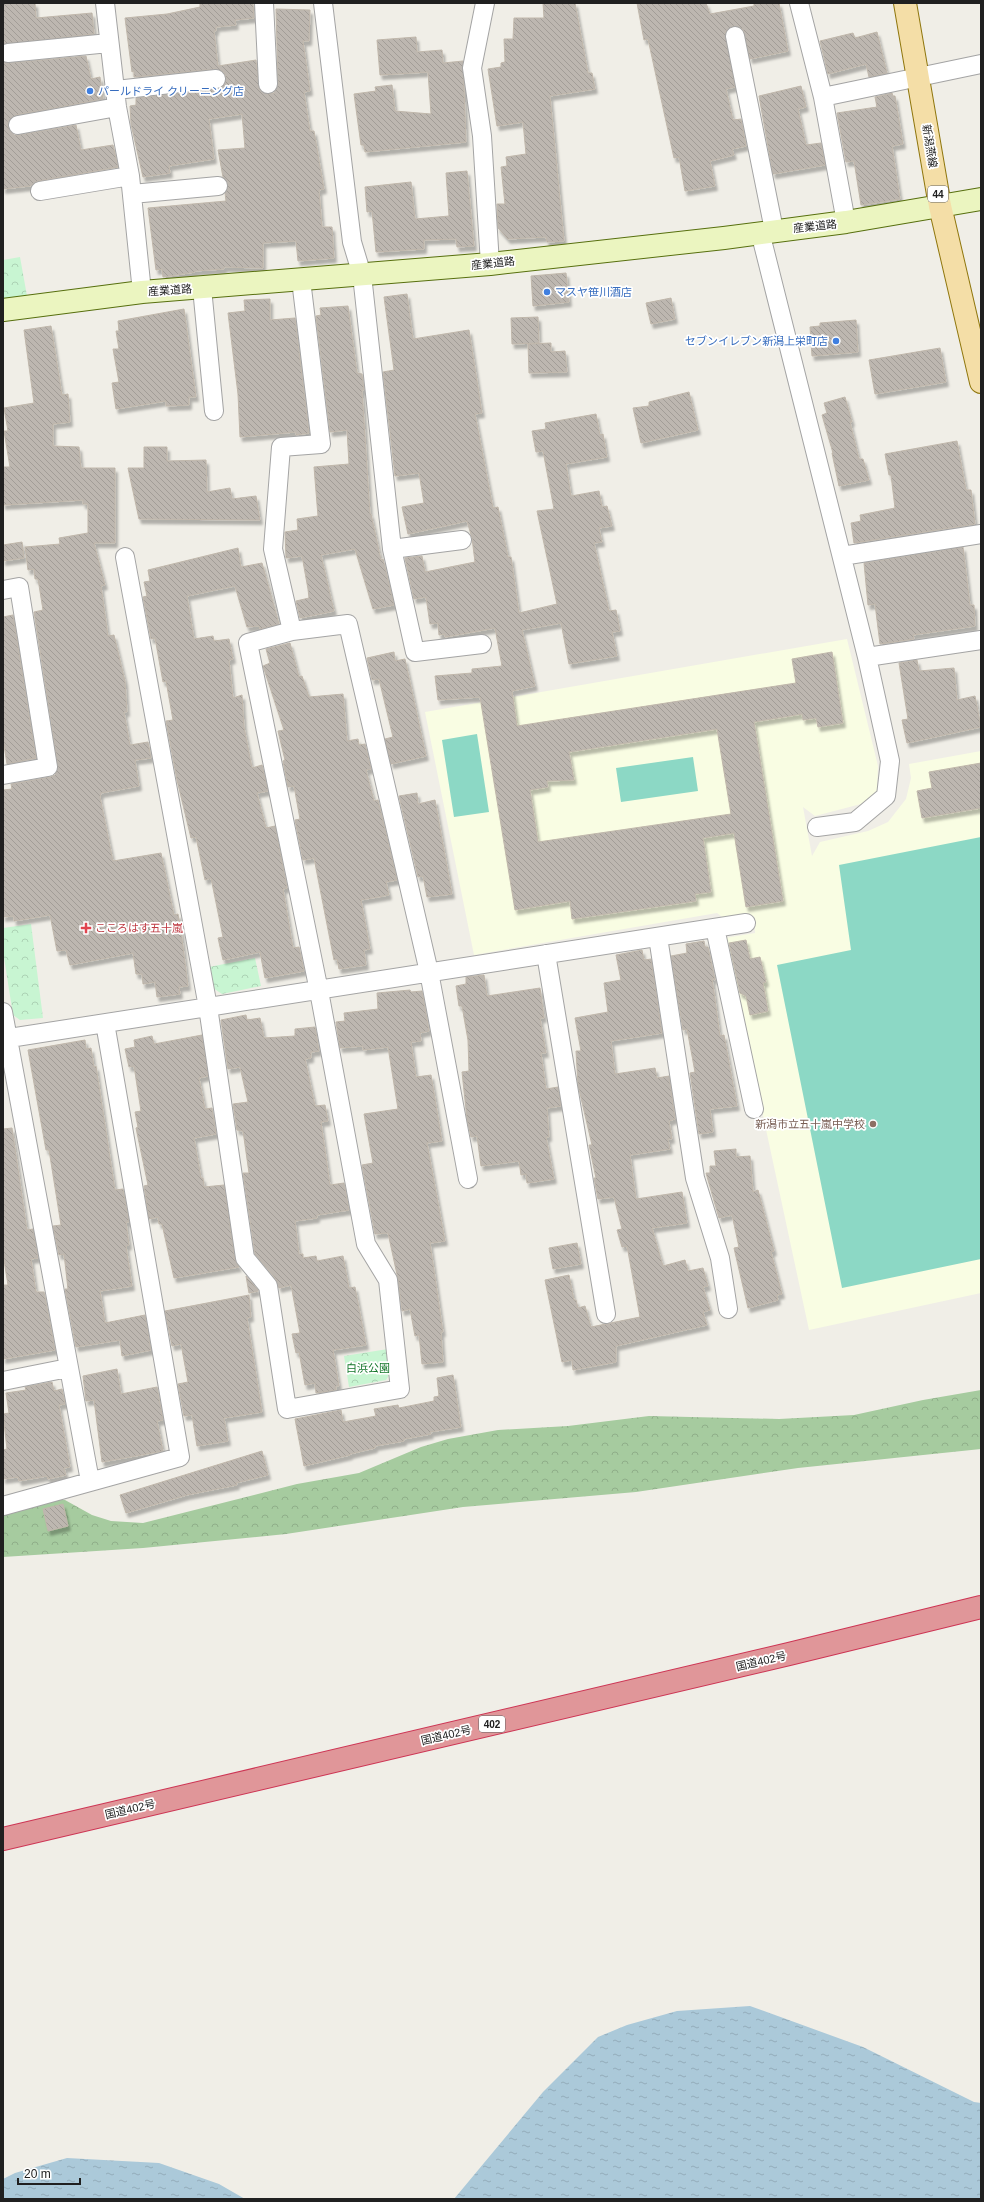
<svg xmlns="http://www.w3.org/2000/svg" width="984" height="2202" viewBox="0 0 984 2202" font-family="Arial,'Noto Sans JP',sans-serif">
<style>
.education{fill:#f9fde3}
.forest{fill:url(#forest-crowns)}
.park{fill:url(#park-crowns)}
.pitch{fill:#8cd8c5}
.water{fill:url(#water-ripples)}
.building{fill:url(#building-back-hatch);stroke:#c0b7ab;fill-rule:evenodd;filter:url(#shadow)}
.lines{fill:none;stroke-linecap:round;stroke-linejoin:round}
.street-casing{stroke:#a4a4a4;stroke-width:20}
.secondary-casing{stroke:#576f0e;stroke-width:24}
.primary-casing{stroke:#8f760d;stroke-width:24}
.highway-casing{stroke:#cd3554;stroke-width:24}
.street{stroke:#fff;stroke-width:18}
.secondary{stroke:#ebf5c0;stroke-width:22}
.primary{stroke:#f4dea7;stroke-width:22}
.highway{stroke:#e09699;stroke-width:22}
.shop-dot{fill:#3f7fe0;stroke:#fff;stroke-width:1.5}
.health-dot{fill:#e0444e;stroke:#fff;stroke-width:1.5}
.education-dot{fill:#8d6e63;stroke:#fff;stroke-width:1.5}
.labels{text-anchor:middle;dominant-baseline:central;stroke-width:3.5;stroke-linejoin:round;paint-order:stroke}
.shield{fill:#fff;stroke:#636363;stroke-width:1}
.shield-label{font-size:10px;font-weight:bold;fill:#202020}
.shop-label{font-size:11px;fill:#366cbe;stroke:#fff;text-anchor:start}
.street-label{font-size:11px;fill:#202020;stroke:#fff}
.health-label{font-size:11px;fill:#be3a42;stroke:#fff;text-anchor:start}
.education-label{font-size:11px;fill:#785e54;stroke:#fff;text-anchor:end}
.park-label{font-size:11px;fill:#15772b;stroke:#fff}
</style>
<defs>
<pattern id="forest-crowns" width="20" height="18" patternUnits="userSpaceOnUse"><rect width="20" height="18" fill="#a6cb9f"/><path d="M2 6a3 3 0 1 1 6 0M12 15a3 3 0 1 1 6 0" fill="none" stroke="#8fae89"/></pattern>
<pattern id="park-crowns" width="20" height="18" patternUnits="userSpaceOnUse"><rect width="20" height="18" fill="#c8f5d2"/><path d="M2 6a3 3 0 1 1 6 0M12 15a3 3 0 1 1 6 0" fill="none" stroke="#acd2b4"/></pattern>
<pattern id="water-ripples" width="26" height="14" patternUnits="userSpaceOnUse"><rect width="26" height="14" fill="#abc9d9"/><path d="M2 4q2-2 4 0t4 0M15 11q2-2 4 0t4 0" fill="none" stroke="#93acba"/></pattern>
<pattern id="building-back-hatch" width="6" height="6" patternUnits="userSpaceOnUse"><rect width="6" height="6" fill="#bdb7b0"/><path d="M-1 5l2 2M0 0l6 6M5-1l2 2" fill="none" stroke="#a29d97"/></pattern>
<filter id="shadow"><feDropShadow dx="2.5" dy="4.5" stdDeviation="1" flood-color="#0004"/></filter>
</defs>
<rect width="100%" height="100%" fill="#f0eee7"/>
<!-- education -->
<path class="education" d="M847,639L878,766L877,790L869,799L861,804L815,816L803,807L812,856L820,842L868,831L888,822L906,799L911,778L909,764L981,751V1293L809,1330L725,938L755,933L754,916L726,920L717,913L474,955L425,712Z"/>
<!-- forest -->
<path class="forest" d="M981,1390V1449L798,1468L636,1492L463,1507L286,1534L143,1548L3,1557V1507L39,1499L65,1500L92,1515L111,1521L143,1523L297,1484L359,1473L421,1447L448,1439L498,1430L568,1426L649,1416L779,1419L854,1415L923,1400Z"/>
<!-- park -->
<path class="park" d="M20,257L27,296L3,299V260Z
M31,924L43,1018L20,1020L13,1015L3,951V928Z
M255,958L261,986L222,994L213,988L209,967Z
M388,1349L392,1371L386,1380L349,1387L344,1356Z"/>
<!-- pitch -->
<path class="pitch" d="M477,734L489,812L454,817L442,740Z
M693,757L698,791L621,802L616,768Z
M981,837V1259L842,1288L777,965L851,950L839,865Z"/>
<!-- water -->
<path class="water" d="M750,2006L863,2047L974,2102L981,2103V2199H454L543,2092L598,2037L627,2025L677,2011Z
M67,2158L159,2163L219,2184L245,2199H3V2179L15,2173Z"/>
<!-- building -->
<path class="building" d="M3,3H35L36,18L92,13L94,34L3,44Z
M200,3H253L254,18L235,20L236,25L216,27V31H214L218,66L256,60L259,89L268,94L274,93L278,84L276,9L310,10L309,41H303L310,91L304,92L310,131H314L324,189L319,190L322,227H332L334,258L298,261L296,241L263,243V268L224,267V269L195,271V272L163,277L162,269L156,270L148,208L226,201L225,193L228,185L223,177L218,150L245,148L242,114L209,119L214,159L169,166L170,173L143,177L131,124L130,106L136,105V98L217,89L222,87L226,78L224,72L215,69L134,77V71L132,72L125,18L167,14L200,7Z
M543,3H575L588,73H592L595,89L550,96L564,241L547,242L546,237L508,239L498,228L497,204H505L501,167L507,166L506,157L526,154L523,122L497,126L488,69L501,67V63L505,62L504,39H513L514,18H544Z
M637,3H706L710,14L754,6V3H779L788,51L750,59L743,29L733,26L725,32L735,87L726,89L733,120L741,119L746,146L732,149L734,155L710,161L715,186L685,191L679,157L674,158L648,39L644,40Z
M877,32L887,73L869,77L866,64L828,74L820,41L853,33L855,38Z
M416,37L417,52L442,50L443,63L463,61L466,142L365,152L364,145H361L354,94L376,91L375,87L392,85L395,111L431,114L428,72L380,75L377,40Z
M86,56L91,79L100,77L103,99L16,115L8,121V127L14,135H19L76,125L81,150L113,145L118,167L38,181L30,186L3,189V62L9,63Z
M801,86L806,107L798,109L806,145L821,143L825,165L773,174L759,96Z
M892,93L893,96H895L903,144L892,146L900,199L861,205L854,161L846,162L837,113L877,107L875,97Z
M467,171L474,246L457,247L456,239L424,240V249L376,252L372,211L367,212L365,187L411,182L415,219L449,216L446,173Z
M566,273L569,302L533,306L531,276Z
M407,294L413,339L469,330L482,413L475,414L493,508L498,507L508,557H511L519,613L557,604L537,511L554,509L543,451L536,452L532,431L546,429L545,423L596,414L600,435L603,434L607,457L566,464L571,496L599,491L602,507L607,506L612,526L599,528L602,542L594,543L609,611L616,610L620,631L612,632L617,656L569,664L561,623L522,630L535,686L512,691L517,726L796,683L792,659L832,652L843,723L818,727L816,718L803,720L802,714L754,722L783,901L746,907L734,833L703,838L711,892L695,894L696,901L572,919L570,901L515,910L480,697L438,700L435,676L472,673V669L502,666L495,628L445,637V634L439,635L438,623L430,624L426,597L414,599L405,558L422,556L425,572L475,562L472,538L467,521L408,534L402,507L424,503L419,473L395,476L383,372L394,370L384,297ZM717,729L731,814L538,842L530,790L548,787L547,781L574,780L569,752Z
M671,298L675,319L651,324L646,303Z
M270,299V320L295,318L309,433L296,435V432L240,437L238,394L228,313L245,311L244,300Z
M348,306L357,373L362,374L364,390H362L370,514H371L381,560L383,559L394,605L373,609L355,549L321,555L334,611L300,618L296,601L309,598L308,589L302,556L286,558L285,532L298,530L297,519L318,516L314,467L349,464L347,430L330,432L316,316L321,315L320,308Z
M184,309L196,397H189V405L166,406V401L116,409L112,383L119,382L113,349H119L116,331H119L118,321Z
M538,317L539,343L512,344L511,318Z
M856,320L858,352L812,356L810,327L820,326V323Z
M51,326L62,395L68,394L70,422L53,424V446L79,447L81,468H115V543H94L105,585L101,586L108,636L114,635L125,681L127,712H124L130,745L148,742L151,758L135,760L139,786L101,793L100,797L113,861L161,853L174,915L178,914L181,931L188,986L179,987L180,994L157,997L155,982L143,984L142,974H136L133,953L70,965L66,950L57,951L50,915L14,921V916L3,917V790L12,789L11,784L50,777L55,775L58,766L34,612L43,610L38,579H35L34,569L28,570L25,547L60,544L59,538L88,533V504H83V500L3,505V467H10L4,431H8L4,408L34,403L24,330Z
M551,343V352L565,351L567,372L529,373L528,344Z
M940,348L946,382L875,394L869,360Z
M689,392L698,430L641,443L633,408L649,406V402Z
M845,397L852,422H850L859,459H863L869,480L839,486L832,453H833L822,415L827,413L824,403Z
M957,441L966,490H971L975,524L854,543L851,523L861,521L860,515L895,508L891,475H889L885,454Z
M144,447H167V461L206,460L207,492L230,488L232,499L256,496L260,520L139,519L128,468H144Z
M22,542L24,558L3,561V545Z
M963,547L970,605H974L975,626L913,635L914,639L880,644L875,604L868,605L864,563Z
M238,548L241,567L262,563L279,624L260,629L259,626L247,627L235,586L187,596L194,639L213,636L214,641L229,639L233,659L229,660L233,698L242,695L244,727L252,768L262,765L268,791L257,793L266,828L275,826L287,888L283,889L293,948L299,947L304,971L265,978L260,952L223,960L218,938L223,937L211,878L205,880L196,837L191,838L177,780L166,721L173,720L166,681L163,682L155,638L151,639L143,597L147,596L144,582L150,581L148,570Z
M13,615L36,758L7,764L3,739V617Z
M290,643L299,677L302,676L309,697L343,694L347,741L358,739L359,745L365,744L371,769L366,770L374,801L378,800L397,880L386,882L389,895L361,900L370,949L364,950L366,965L339,969L337,959L334,960L314,858L303,860L295,820L300,819L294,786L288,787L283,761L285,760L278,731L284,730L263,666L270,663L266,649Z
M394,652L395,661L405,659L426,756L391,764L385,739L393,737L379,679L372,680L367,658Z
M917,660L919,671L954,668L957,700L975,696L981,727L907,743L902,720L908,719L899,663Z
M981,763V808L922,818L917,791L932,788L929,772Z
M417,793L418,804L435,800L452,894L427,897L423,876L418,877L399,796Z
M746,940L750,959L760,957L766,982L763,983L768,1011L750,1015L746,996L740,993L729,943Z
M704,941L705,947H708L715,980L712,978L720,1036L724,1035L737,1106L710,1109L713,1132L699,1134L690,1073L695,1072L687,1029L683,1030L671,956L687,953L686,944Z
M642,950L644,960L651,959L662,1033L611,1041L615,1074L655,1068L657,1078L669,1076L675,1119L669,1121L672,1139H668L670,1149L630,1155L636,1199L682,1192L687,1223L652,1228L663,1266L685,1260L688,1271L703,1268L708,1286L703,1287L710,1310L703,1312L707,1325L616,1346V1362L573,1370L572,1360L562,1362L545,1280L569,1275L574,1300H576L578,1308L585,1306L591,1327L640,1317L627,1246L622,1247L617,1230L622,1229L614,1197L598,1199L594,1178H596L589,1145H592L578,1085L576,1051H581L575,1018L608,1012L604,983L621,980L616,955Z
M484,975L487,996L540,988L544,1018H540L546,1053H541L546,1089L558,1087L561,1106L547,1108L549,1137H546L554,1179L527,1183L526,1174L521,1175L519,1161L481,1166L477,1136L471,1137L467,1119L462,1072L469,1071L468,1040L462,1006H459L456,986L466,984V977Z
M410,990L411,992L422,991L429,1031L420,1033L421,1041L411,1042L416,1077L431,1075L442,1141L427,1143L445,1241L430,1243L443,1332H441L443,1362L422,1364L419,1335L415,1336L410,1309L402,1311L398,1279L388,1233L375,1234L362,1165L373,1163L364,1114L398,1109L388,1047L363,1050V1046L340,1048L336,1022L345,1021L344,1013L378,1009L377,993Z
M246,1015L247,1020L260,1018L264,1038L295,1036V1029L315,1027L319,1051L311,1052V1058L305,1059L315,1106L325,1105L328,1121L321,1122L330,1185L344,1183L349,1210L317,1215V1218L295,1221L299,1254H303V1258L316,1256L317,1261L343,1256L349,1288L355,1287L366,1345L333,1350L339,1386H336V1390L316,1393L315,1383L305,1385L299,1352L296,1353L292,1334L300,1333L291,1285L279,1288L276,1279L255,1254L243,1173H249L243,1131L237,1130L233,1104L248,1102L240,1067L228,1069L221,1020Z
M202,1035L208,1076L199,1078L205,1109L212,1108L216,1134L194,1138L201,1178H203L204,1187L224,1185L235,1260L239,1267L174,1278L162,1224H159L158,1217L149,1219L144,1186L148,1185L136,1128L138,1127L135,1112L141,1111L134,1066L129,1067L125,1049L135,1047L134,1040L152,1036L154,1044Z
M85,1040L86,1049L91,1048L94,1067L96,1066L115,1190L123,1189L129,1222H126L129,1245L126,1246L132,1286L100,1291L105,1323L145,1315L151,1350L122,1356L120,1340L76,1347L65,1289H68L64,1254L59,1255L53,1226L61,1225L49,1150H46L28,1050Z
M12,1128L27,1230L33,1229L38,1258L31,1259L36,1292H44L55,1350L3,1359V1285H8L3,1254V1129Z
M736,1149V1157L750,1156L753,1192L758,1190L774,1251L771,1252L782,1294L777,1295L778,1300L748,1308L734,1248L739,1247L732,1215L719,1218L706,1173H710V1166H716L714,1151Z
M577,1243L581,1264L553,1269L549,1248Z
M246,1276L258,1290V1291L249,1293Z
M249,1295L251,1317L247,1318L262,1412L224,1418L228,1441L197,1446L192,1415L184,1416L178,1384L188,1382L181,1344L172,1346L165,1311Z
M117,1369L121,1394L157,1387L163,1420L157,1421L163,1451L102,1462L94,1400L86,1401L83,1376Z
M453,1375L461,1427L430,1432L431,1434L404,1439V1441L375,1446V1448L350,1454V1455L304,1466L295,1419L341,1410L343,1422L376,1416L374,1409L398,1405L399,1408L434,1401V1397L439,1396L437,1378Z
M52,1382L54,1391L62,1389L65,1404L59,1405L70,1467L64,1468L66,1475L48,1479L47,1476L19,1481L18,1477L3,1479V1450L7,1449L3,1414L9,1413L6,1393L26,1390L25,1387Z
M262,1451L268,1475L236,1483L237,1485L187,1495L126,1513L120,1495Z
M63,1504L68,1526L48,1531L43,1509Z"/>
<g class="lines">
<!-- street casing -->
<g class="street-casing">
<path id="street" d="M105,3L117,107L130,176L142,292
M264,3L268,84
M323,3L352,242L362,275L392,549L415,652L482,644
M485,3L472,68L482,136L490,264
M799,3L823,97L846,222
M735,36L774,230
M8,53L109,43
M116,90L216,79
M823,97L981,64
M18,125L117,107
M40,191L130,176
M132,194L218,186
M760,232L867,657L890,761L886,796L855,822L817,827
M301,280L321,444L281,447L273,549L292,631L348,624L429,972L468,1179
M202,288L214,411
M392,549L462,540
M842,556L981,534
M125,557L208,1007L245,1258L268,1286L287,1409L400,1389L388,1280L366,1244L319,991L248,643L292,631
M3,590L19,587L48,767L3,775
M867,657L981,640
M715,928L754,1109
M658,937L695,1178L720,1258L728,1309
M546,954L606,1314
M3,1012L90,1481
M3,1039L746,923
M3,1381L68,1368
M3,1506L180,1457L105,1023"/>
</g>
<!-- secondary casing -->
<g class="secondary-casing">
<path id="secondary" d="M3,310L142,292L490,264L724,238L846,222L981,199"/>
</g>
<!-- primary casing -->
<g class="primary-casing">
<path id="primary" d="M905,3L940,206L981,382"/>
</g>
<!-- highway casing -->
<g class="highway-casing">
<path id="highway" d="M3,1839L789,1654L981,1607"/>
</g>
<!-- street -->
<use href="#street" class="street"/>
<!-- secondary -->
<use href="#secondary" class="secondary"/>
<!-- primary -->
<use href="#primary" class="primary"/>
<!-- highway -->
<use href="#highway" class="highway"/>
</g>
<!-- markers -->
<g class="shop-dot">
<circle cx="90" cy="91" r="4"/>
<circle cx="547" cy="292" r="4"/>
<circle cx="836" cy="341" r="4"/>
</g>
<path class="health-dot" d="M84 922h4v4h4v4h-4v4h-4v-4h-4v-4h4z"/>
<circle class="education-dot" cx="873" cy="1124" r="4"/>
<g class="labels">
<!-- shield labels -->
<g class="shield">
<rect x="928" y="186" width="20" height="16" rx="3"/>
<rect x="479" y="1716" width="26" height="16" rx="3"/>
</g>
<g class="shield-label">
<text x="938" y="194">44</text>
<text x="492" y="1724">402</text>
</g>
<!-- shop labels -->
<g class="shop-label">
<text x="98" y="91">パールドライ クリーニング店</text>
<text x="555" y="292">マスヤ笹川酒店</text>
<text x="828" y="341" text-anchor="end">セブンイレブン新潟上栄町店</text>
</g>
<!-- street labels -->
<g class="street-label">
<text transform="translate(930 146) rotate(81)">新潟燕線</text>
<text transform="translate(815 226) rotate(-6)">産業道路</text>
<text transform="translate(493 263) rotate(-6)">産業道路</text>
<text transform="translate(170 290) rotate(-4)">産業道路</text>
<text transform="translate(761 1661) rotate(-13)">国道402号</text>
<text transform="translate(446 1735) rotate(-13)">国道402号</text>
<text transform="translate(130 1809) rotate(-13)">国道402号</text>
</g>
<!-- health labels -->
<g class="health-label">
<text x="95" y="928">こころはす五十嵐</text>
</g>
<!-- education labels -->
<g class="education-label">
<text x="865" y="1124">新潟市立五十嵐中学校</text>
</g>
<!-- park labels -->
<g class="park-label">
<text x="368" y="1368">白浜公園</text>
</g>
</g>
<!-- border -->
<rect width="984" height="2202" fill="none" stroke="#202020" stroke-width="8"/>
<!-- scale -->
<path d="M18 2178v6h62v-6" fill="none" stroke="#202020" stroke-width="2"/>
<text x="24" y="2178" font-size="12" fill="#202020" stroke="#ffffff" stroke-width="3" paint-order="stroke">20 m</text>
</svg>
